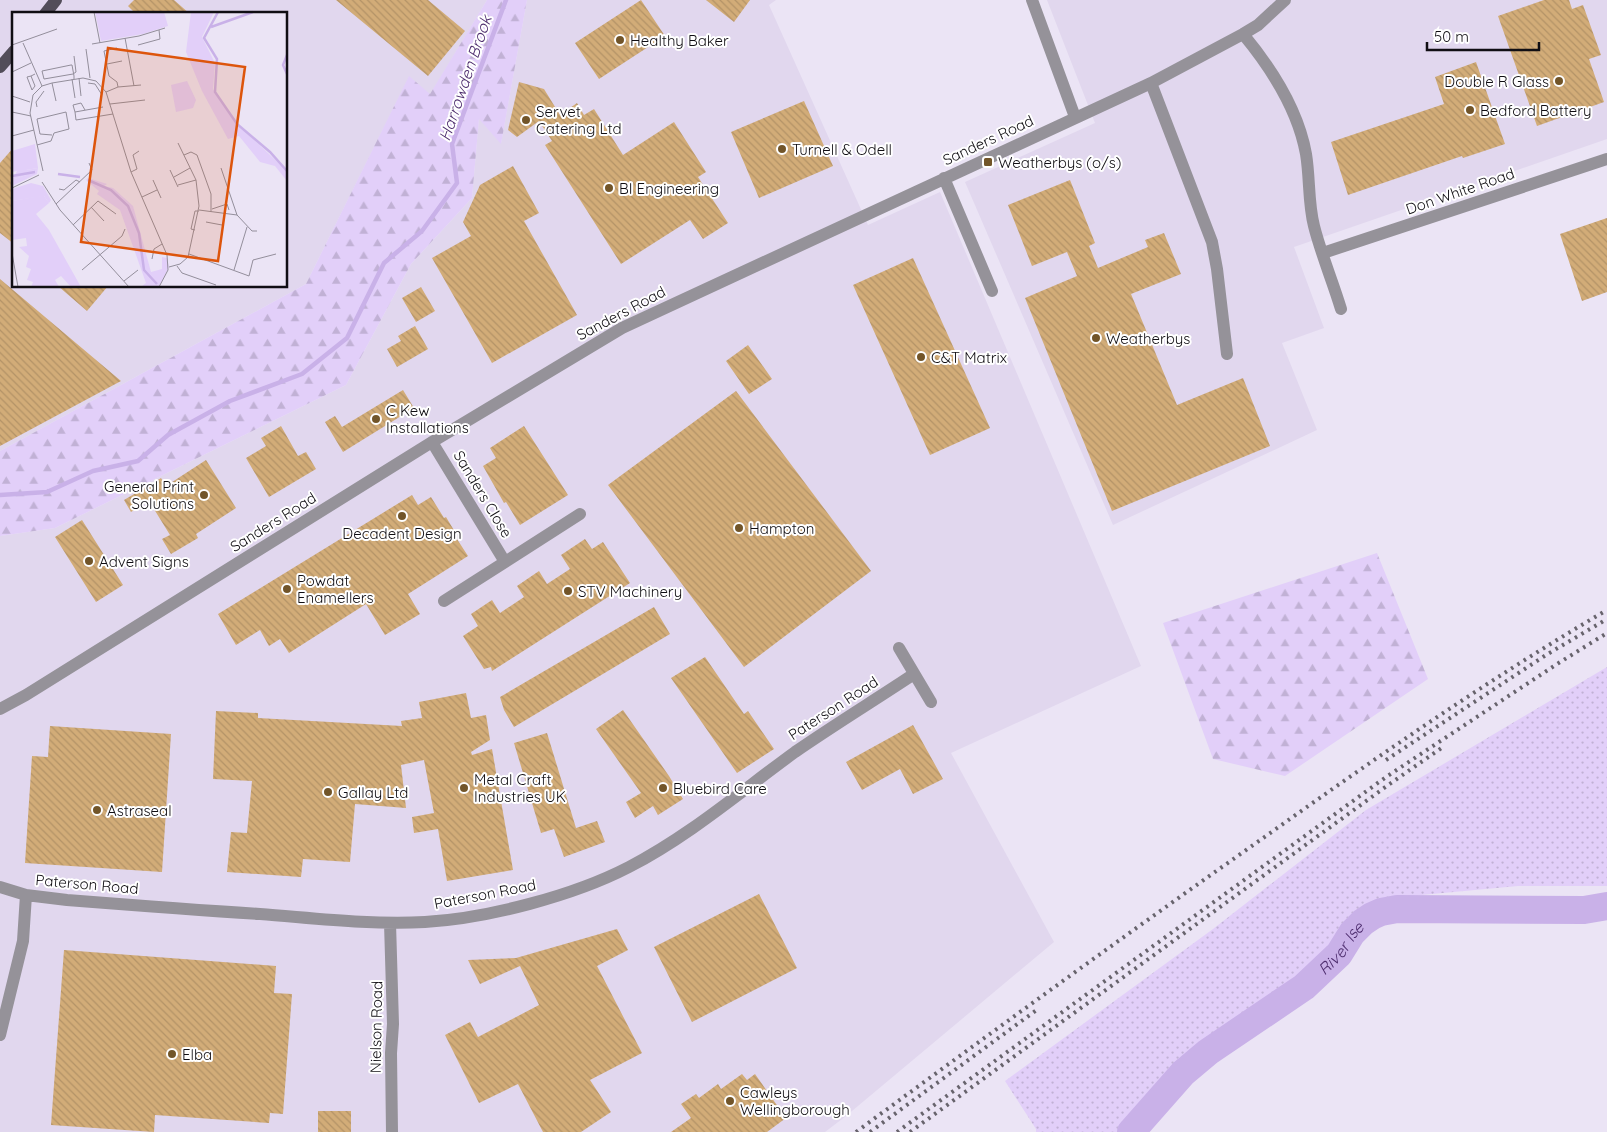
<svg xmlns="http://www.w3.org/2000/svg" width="1607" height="1132" viewBox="0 0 1607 1132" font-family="Quicksand,sans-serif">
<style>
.built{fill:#e1d7ee;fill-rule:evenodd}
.green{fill:url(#green-dots)}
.forest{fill:url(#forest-firs)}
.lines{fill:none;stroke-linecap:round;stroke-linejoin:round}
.stream{stroke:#c9b1e8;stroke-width:4.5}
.river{stroke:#c9b1e8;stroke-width:28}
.building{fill:url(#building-back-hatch)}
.street{stroke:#959299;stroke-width:12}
.primary{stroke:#524d59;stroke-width:12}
.rail{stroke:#67636c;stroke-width:4;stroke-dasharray:2.5 5;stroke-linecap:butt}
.poi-dot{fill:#725529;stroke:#fff;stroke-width:2}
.labels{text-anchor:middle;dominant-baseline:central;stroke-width:4;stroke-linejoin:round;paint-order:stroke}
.poi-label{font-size:15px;fill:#100e13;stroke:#fff;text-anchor:start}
.street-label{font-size:15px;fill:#100e13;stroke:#fff}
.water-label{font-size:16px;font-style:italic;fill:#4d2c6d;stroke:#fff}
.inset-river{fill:none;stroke:#c9b1e8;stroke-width:2.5}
.inset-road{fill:none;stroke:#938e9b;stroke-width:1}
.view{fill:#dd550c;fill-opacity:0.15;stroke:#dd550c;stroke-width:2.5}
.inset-edge{fill:none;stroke:#100e13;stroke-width:2.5}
</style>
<defs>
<pattern id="green-dots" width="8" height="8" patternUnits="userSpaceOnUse" patternTransform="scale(1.25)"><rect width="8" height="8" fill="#e2cff9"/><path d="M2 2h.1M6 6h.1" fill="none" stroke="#c1b1d5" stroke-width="1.8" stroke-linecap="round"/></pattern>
<pattern id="forest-firs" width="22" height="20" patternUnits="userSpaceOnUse" patternTransform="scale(1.25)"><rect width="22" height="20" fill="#e2cff9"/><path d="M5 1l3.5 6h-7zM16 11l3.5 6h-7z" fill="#c1b1d5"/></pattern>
<pattern id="building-back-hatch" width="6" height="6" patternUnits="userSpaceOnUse" patternTransform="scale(1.25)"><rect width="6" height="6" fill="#d2ac78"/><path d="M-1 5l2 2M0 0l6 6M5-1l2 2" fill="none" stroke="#b39367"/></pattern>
</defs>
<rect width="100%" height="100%" fill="#ebe4f5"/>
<!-- built -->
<path class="built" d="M0,0H487L430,95L409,77L306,284L0,451ZM14,14H286V286H14Z
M527,0H776L769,5L868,225L940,192L1141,666L951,753L1054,942L846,1116L825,1132H0V536L55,528L346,385L411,264L472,198L479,118L501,143Z
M1047,0H1607V139L1294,247L1324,328L1282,343L1317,430L1113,525L965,182L1095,123Z"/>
<!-- green -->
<path class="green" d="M1607,667V886H1518L1389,898L1394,916H1372L1363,922L1352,933L1339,954L1304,987L1208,1052L1183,1073L1131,1132H1036V1129L1005,1081L1213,929L1366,810Z"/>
<!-- forest -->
<path class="forest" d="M487,0H527L501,144L479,119L472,198L411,264L346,385L55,528L0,536V451L306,284L409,76L430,94Z
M1377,553L1428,679L1285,776L1213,759L1163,623Z"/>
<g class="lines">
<!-- stream -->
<path class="stream" d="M0,495L47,492L93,471L138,461L168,435L230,401L302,374L347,338L384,263L422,231L457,183L452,144L506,0"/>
<!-- river -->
<path class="river" id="s1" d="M1131,1132L1183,1073L1208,1052L1304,987L1339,954L1352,933L1363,922L1372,916L1381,912L1397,909L1584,910L1607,906"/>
</g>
<!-- building -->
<path class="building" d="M134,0H174L190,14H136L128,6Z
M336,0H428L465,31L428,76Z
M641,0L665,36L599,79L575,43Z
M706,0H750L734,22Z
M1544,0H1569L1572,9L1583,5L1601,55L1589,59L1604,102L1537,126L1498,16Z
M1476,62L1505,144L1463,158L1462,156L1348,195L1331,142L1444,104L1435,77Z
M519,82L544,89L560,115L577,103L584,115L594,109L623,155L674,122L706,172L698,177L728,223L703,239L690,220L621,264L545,145L552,141L539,121L517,137L508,130Z
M804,101L833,166L759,198L731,132Z
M14,147V244L0,233V163Z
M513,166L539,213L524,221L577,315L492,363L432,258L471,236L463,222L480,185Z
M1070,180L1095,243L1089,246L1098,268L1148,247L1145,240L1164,233L1181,274L1131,294L1177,405L1243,378L1270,446L1112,511L1025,298L1077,276L1067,252L1032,266L1008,205Z
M1607,218V292L1582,301L1560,234Z
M913,258L990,428L930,455L853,285Z
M0,279L121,381L0,446Z
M58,286H108L87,311Z
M421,287L435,311L416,322L402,298Z
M415,326L428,349L397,367L387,349L401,341L398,336Z
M748,345L772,379L749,394L726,361Z
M403,390L414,408L343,452L325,422L335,416L342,427Z
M736,391L871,571L744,667L608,485Z
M281,426L298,456L306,452L316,469L269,497L246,458L266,446L261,438Z
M524,426L568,495L520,525L506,502L504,503L483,466L496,458L490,448Z
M206,460L236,508L196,534L198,538L171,554L162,539L170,535L149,501L131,512L124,500L161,478L166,486Z
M412,495L418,505L431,497L444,518L446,517L455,532L453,533L468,556L408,594L420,614L385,635L366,604L289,653L280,639L269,646L260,630L236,645L218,614Z
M82,520L123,585L96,602L55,537Z
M585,539L592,549L603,542L630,583L492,671L491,667L484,669L463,636L478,626L471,614L492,600L500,613L524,597L517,586L539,571L547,584L570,569L561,555Z
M654,607L670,634L514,727L504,710L500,697Z
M705,657L744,714L748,711L774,749L737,773L671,678Z
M466,693L471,718L486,715L490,740L471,752L472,755L492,749L513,870L447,881L438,829L414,833L412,817L434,813L424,760L401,765L406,808L355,804L350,862L303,859L301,877L227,872L231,832L247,833L252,781L213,779L216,711L258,713V718L402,726L401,721L422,718L419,702Z
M623,710L669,776L683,799L658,815L653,806L635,818L626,802L641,793L596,729Z
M913,725L943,779L913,794L900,769L862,790L846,762Z
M50,726L171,734L162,872L25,863L32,756L48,757Z
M547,733L576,828L597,821L605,842L564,857L554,829L541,833L514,743Z
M759,894L797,968L692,1022L654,947Z
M617,929L628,950L597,966L642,1053L590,1080L611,1112L581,1132H543L518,1084L479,1103L445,1035L470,1022L478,1037L539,1005L520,966L480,984L468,960L516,958Z
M64,950L276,966L274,993L292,994L283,1114L270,1113L269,1123L155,1115L154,1132L51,1125Z
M742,1074L747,1080L755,1074L786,1118L767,1132H671L691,1118L681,1104L696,1094L699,1098L718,1084L721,1089Z
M318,1111H351V1132H318Z"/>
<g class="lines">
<!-- street -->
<path class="street" d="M1032,0L1075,117
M1243,34C1272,69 1298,109 1306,154C1310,178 1308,203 1314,226C1321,254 1333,282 1341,309
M1151,83L1212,242L1217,269L1227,354
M944,178L992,291
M1323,253L1607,159
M432,442L505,562
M444,601L580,514
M899,648L931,702
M0,709L26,695L432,442L622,328L1151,83L1243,34L1258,25L1285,0
M0,887L26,895L67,900C131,905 195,910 260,914C314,918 370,925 425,922C488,918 573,896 629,867C689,836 740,792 795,752C834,725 875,700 914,674
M390,923L393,1024L391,1053L392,1132
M0,1035L23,941L26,895"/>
<!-- primary -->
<path class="primary" d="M45,14L56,0
M0,67L14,51"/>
<!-- rail -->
<path class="rail" d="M1386,760L1546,655L1607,619
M856,1132C992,1032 1128,933 1266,836C1377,757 1489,679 1607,610
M870,1132L1038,1009
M897,1132L1386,777L1557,664L1607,633
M910,1132L1391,783L1443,747"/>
</g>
<!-- markers -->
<g class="poi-dot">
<circle cx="620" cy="40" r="5"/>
<circle cx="1559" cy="81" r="5"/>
<circle cx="1470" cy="110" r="5"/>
<circle cx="526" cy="120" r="5"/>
<circle cx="782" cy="149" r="5"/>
<rect x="983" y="157" width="10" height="10" rx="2.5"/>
<circle cx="609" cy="188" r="5"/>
<circle cx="1096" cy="338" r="5"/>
<circle cx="921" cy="357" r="5"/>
<circle cx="376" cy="419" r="5"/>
<circle cx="204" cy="495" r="5"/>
<circle cx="402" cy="516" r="5"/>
<circle cx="739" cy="528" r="5"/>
<circle cx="89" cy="561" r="5"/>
<circle cx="287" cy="589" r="5"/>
<circle cx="568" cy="591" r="5"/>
<circle cx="464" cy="788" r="5"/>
<circle cx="663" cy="788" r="5"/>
<circle cx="328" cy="792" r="5"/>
<circle cx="97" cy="810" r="5"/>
<circle cx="172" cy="1054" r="5"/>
<circle cx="730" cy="1101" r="5"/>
</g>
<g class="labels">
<!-- poi labels -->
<g class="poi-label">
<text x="630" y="40">Healthy Baker</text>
<text x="1549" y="81" text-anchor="end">Double R Glass</text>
<text x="1480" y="110">Bedford Battery</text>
<text x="536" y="111">Servet<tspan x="536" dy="17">Catering Ltd</tspan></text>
<text x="792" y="149">Turnell &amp; Odell</text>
<text x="998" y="162">Weatherbys (o/s)</text>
<text x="619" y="188">BI Engineering</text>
<text x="1106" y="338">Weatherbys</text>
<text x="931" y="357">C&amp;T Matrix</text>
<text x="386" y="410">C Kew<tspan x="386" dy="17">Installations</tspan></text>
<text x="194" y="486" text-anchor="end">General Print<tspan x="194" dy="17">Solutions</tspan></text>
<text x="749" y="528">Hampton</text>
<text x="402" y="533" text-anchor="middle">Decadent Design</text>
<text x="99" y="561">Advent Signs</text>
<text x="297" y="580">Powdat<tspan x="297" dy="17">Enamellers</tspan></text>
<text x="578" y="591">STV Machinery</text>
<text x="474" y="779">Metal Craft<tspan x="474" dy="17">Industries UK</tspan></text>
<text x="673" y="788">Bluebird Care</text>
<text x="338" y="792">Gallay Ltd</text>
<text x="107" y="810">Astraseal</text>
<text x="182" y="1054">Elba</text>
<text x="740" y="1092">Cawleys<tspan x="740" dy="17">Wellingborough</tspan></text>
</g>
<!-- street labels -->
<g class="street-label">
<text transform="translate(988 140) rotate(-25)">Sanders Road</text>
<text transform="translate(1460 191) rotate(-19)">Don White Road</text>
<text transform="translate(621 313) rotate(-28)">Sanders Road</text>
<text transform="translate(483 494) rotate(59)">Sanders Close</text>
<text transform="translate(273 522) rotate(-32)">Sanders Road</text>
<text transform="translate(833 708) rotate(-33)">Paterson Road</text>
<text transform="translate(87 884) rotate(5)">Paterson Road</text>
<text transform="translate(485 894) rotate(-11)">Paterson Road</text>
<text transform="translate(376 1027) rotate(-89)">Nielson Road</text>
</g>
<!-- water labels -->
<g class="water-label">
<text transform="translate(465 78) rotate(-71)">Harrowden Brook</text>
<text stroke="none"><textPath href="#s1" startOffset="281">River Ise</textPath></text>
</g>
</g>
<!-- overview -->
<g transform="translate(12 12)">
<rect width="275" height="275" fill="#ebe4f5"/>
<path d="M83,0H152L156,14L131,22L89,29ZM179,0H202L190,25L203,51L201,77L222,109L275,159V169L263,154L248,150L227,124L216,127L190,79L174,40ZM23,132L26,156L14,158V163L0,168L5,159L0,160V139ZM28,184H32L37,191L24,202L37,218L69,275H59L49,264L43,268L47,275H19L21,270L15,268L19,257L14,255L17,244L7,235L15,234L14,226L0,228V189Z" fill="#e2cff9"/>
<path d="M175,69L184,88L181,96L164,100L159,73ZM26,156L25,162L0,174V168L14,163V158ZM76,166L95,172L92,174L101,176L121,194L139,260L150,257V245L155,246L157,255L147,275H129L134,271L108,198L85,182L87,179L74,168ZM19,171L31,174L39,188L37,191L32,184L0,189V177Z" fill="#e2cff9"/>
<path class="inset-river" d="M206,0L192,26L205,47L203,80L225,112L258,140L275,159M199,15L241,0M275,43L271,53L275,62M46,162L68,165M0,164L23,160M76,168L99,178L116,194L127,221L132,258L145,272"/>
<path class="inset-road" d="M82,0L88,31M113,26L122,74M11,31L30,74M80,32L127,24L153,16M0,33L45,17M126,33L148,27L147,18M105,36L92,39L97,64L105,70L106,75M74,37L78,66M95,52L110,49M0,60L19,51M61,62L32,67L30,59L59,53H60L62,64V67M61,62L64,60L62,44M19,64L23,74L20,78L15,65L19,64L23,62M67,66L69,84M60,67L63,86M40,71L44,89M76,71L83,72L90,83M94,80L106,75L129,73M0,84L18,90M98,92L133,88M25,95L24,90L32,79M91,95L63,100L64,108L101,102M0,100L19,104M63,100L61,93L69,91L73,98M0,124L22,118M25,133L39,129L42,121L57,117L54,100L25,107L28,122L40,123M172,143L179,140L185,143L199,182V200M209,156L225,203L240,219H245M158,158L166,175M31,159L18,101L21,83L30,74L40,71L71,66L84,69L94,80L119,160L155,243L156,258L147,275M119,160L125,157L121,143L127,139M162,165L178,156M141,168L149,186M30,170L48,198L117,275M166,173L184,168M0,176L27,163M47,177L52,178L64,168L68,170M130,185L145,178M44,192L80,158L77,151M79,195L92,209M200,197L215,192L217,198M187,198L225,203M194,210L210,213M61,213L86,189L104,202M183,218L179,217L183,199H187M0,241L6,275M177,242L237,264L241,248L264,242M140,247L142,237L150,232M165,254L170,261L204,273M157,255L168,252L176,245L187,194L184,168L166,131M70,258L110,224L113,217M222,258L235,215M112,269L126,258"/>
<path class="view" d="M96,36L233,55L206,249L69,230Z"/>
<rect width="275" height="275" class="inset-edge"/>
</g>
<!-- scale -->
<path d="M1427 42v8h112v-8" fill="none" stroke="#100e13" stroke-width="2.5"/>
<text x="1434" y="42" font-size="15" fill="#100e13" stroke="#ffffff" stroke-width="4" paint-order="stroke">50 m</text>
</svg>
